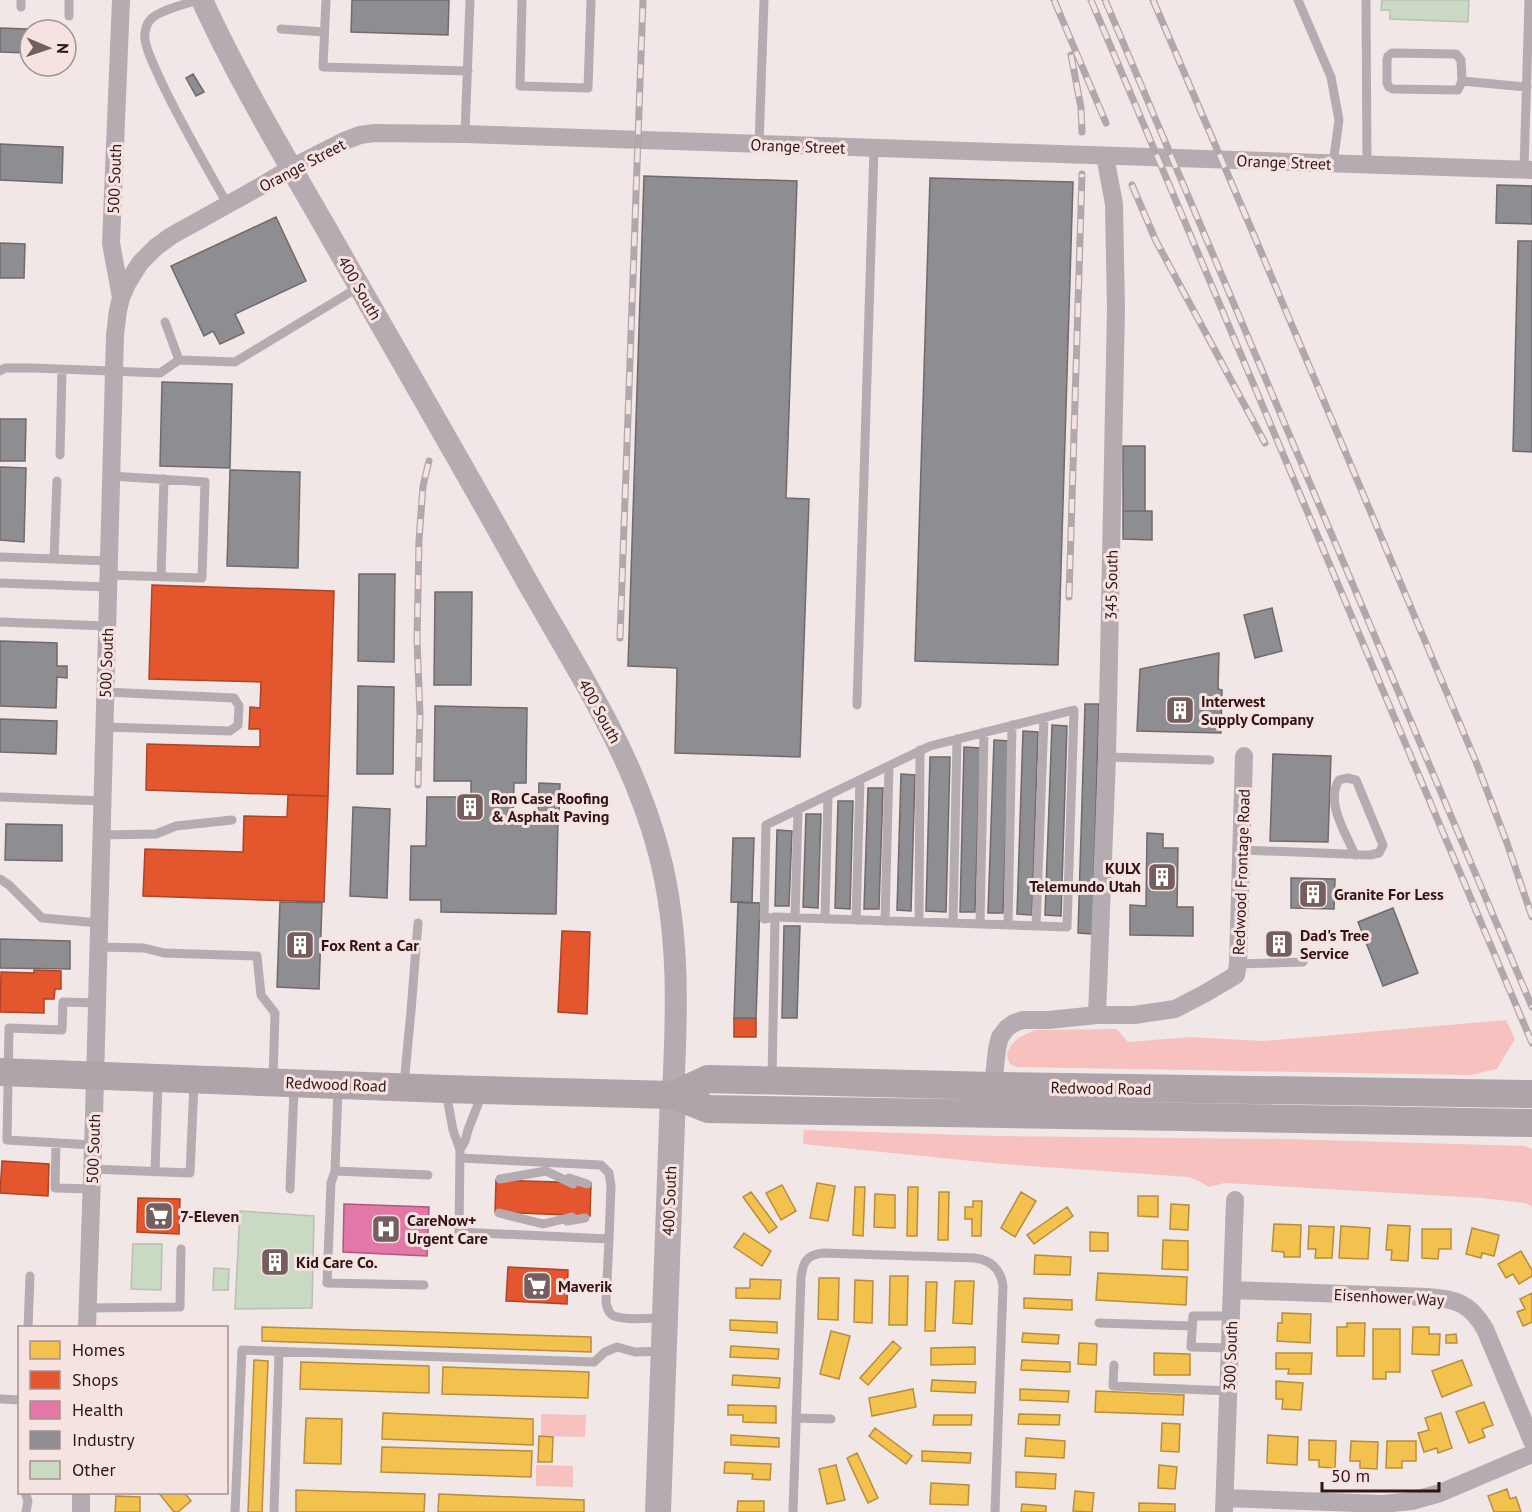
<svg xmlns="http://www.w3.org/2000/svg" width="1532" height="1512" viewBox="0 0 1532 1512" font-family="'PT Sans',sans-serif">
<style>
.green{fill:#f7c1c0}
.homes{fill:#f2c14e;stroke:#b88d3d;stroke-width:1.5}
.shops{fill:#e4572e;stroke:#af4326;stroke-width:1.5}
.health{fill:#e377a8;stroke:#ae597c;stroke-width:1.5}
.industry{fill:#8d8d92;stroke:#72696c;stroke-width:1.5}
.building{fill:#cad9c3;stroke:#babfb3;stroke-width:1.5}
.lines{fill:none;stroke-linecap:round;stroke-linejoin:round}
.service{stroke:#b5acb2;stroke-width:9}
.minor{stroke:#b5acb2;stroke-width:18}
.tertiary{stroke:#b5acb2;stroke-width:22}
.secondary{stroke:#b5abb1;stroke-width:26}
.primary{stroke:#aea4aa;stroke-width:28}
.rail-casing{stroke:#b1a8aa;stroke-width:7}
.rail{stroke:#f5e3e2;stroke-width:4.5;stroke-dasharray:14;stroke-linecap:butt}
.labels{text-anchor:middle;dominant-baseline:central;stroke-width:6;stroke-linejoin:round;paint-order:stroke}
.street-label{font-size:16px;fill:#321414;stroke:#f5e3e2}
.poi-label{font-size:16px;font-weight:bold;fill:#321414;stroke:#f5e3e2;text-anchor:start}
</style>
<rect width="100%" height="100%" fill="#f1e7e6"/>
<!-- green -->
<path class="green" d="M1506,1020L1515,1039L1497,1069L1470,1075L1017,1067L1010,1064L1008,1060L1007,1054L1010,1047L1018,1038L1035,1030L1117,1029L1128,1042L1189,1037L1264,1041Z
M804,1130L998,1136L1283,1139L1525,1146L1532,1149V1207L1525,1203L1482,1198L1224,1183L1209,1187L1199,1181L1189,1177L1002,1164L803,1144Z
M541,1414L586,1415L585,1437L541,1436Z
M536,1465L573,1466V1487L536,1486Z"/>
<!-- homes -->
<path class="homes" d="M817,1183L835,1186L828,1221L810,1218Z
M782,1185L796,1211L781,1220L766,1193Z
M855,1187H865L863,1236L853,1235Z
M908,1187H918L917,1236H907Z
M751,1192L777,1227L769,1233L743,1197Z
M939,1192H949L948,1240H938Z
M1021,1192L1036,1201L1015,1237L1001,1228Z
M875,1194L895,1195V1228L874,1227Z
M1138,1196H1158V1217L1138,1216Z
M973,1201H982L981,1236H972V1219H965V1207H973Z
M1171,1204L1189,1205L1188,1230L1170,1229Z
M1067,1207L1073,1216L1034,1244L1027,1235Z
M1274,1224L1301,1225L1300,1257H1284V1252L1272,1251Z
M1388,1225L1410,1226L1408,1261L1391,1260L1392,1250H1386Z
M1309,1226L1334,1227L1332,1258H1315L1316,1249H1308Z
M1341,1226L1370,1228L1368,1259L1339,1258Z
M1472,1228L1499,1235L1494,1256L1482,1253L1481,1258L1466,1254Z
M1422,1229H1451V1249H1439L1438,1259L1422,1258Z
M1090,1232L1108,1233V1251H1090Z
M744,1233L771,1251L762,1266L734,1247Z
M1163,1240L1188,1241V1270L1162,1269Z
M1521,1251L1532,1270V1276L1519,1284L1513,1274L1506,1278L1498,1264Z
M1035,1255L1071,1257L1070,1275L1034,1274Z
M1098,1273L1187,1277L1186,1305L1096,1300Z
M890,1276H908L907,1325H889Z
M819,1278H839L838,1320L818,1319Z
M750,1279L781,1280L780,1299L736,1298V1288H750Z
M855,1280L873,1281L872,1323L854,1322Z
M955,1281H974L972,1324L953,1323Z
M926,1282H937L935,1331H925Z
M1532,1293V1322L1523,1326L1517,1312L1525,1309L1520,1299Z
M1024,1298L1072,1300V1310L1024,1308Z
M1282,1313L1311,1314L1310,1343L1277,1341L1278,1323H1282Z
M730,1320L777,1322V1333L730,1330Z
M1347,1323H1365L1364,1356H1337V1327H1347Z
M262,1327L591,1337V1352L262,1341Z
M1413,1327H1429V1334H1440L1439,1355L1412,1354Z
M1373,1329H1400V1372H1386V1379H1373Z
M831,1331L850,1336L839,1379L820,1374Z
M1023,1333L1059,1335L1058,1344L1022,1342Z
M1456,1334L1457,1343H1446V1335Z
M893,1341L901,1348L868,1385L860,1378Z
M1079,1343L1097,1344L1096,1365L1078,1364Z
M731,1346L779,1349L778,1359L730,1357Z
M975,1347V1364L931,1365V1348Z
M1154,1353L1190,1354V1375H1154Z
M1276,1353H1312L1311,1374H1288L1289,1369H1276Z
M254,1360L268,1361L262,1512H248Z
M1022,1360L1070,1362V1372L1021,1370Z
M1462,1360L1472,1385L1442,1397L1432,1371Z
M301,1362L429,1366V1393L300,1389Z
M443,1367L589,1372L588,1398L442,1394Z
M733,1375L780,1378L779,1388L732,1385Z
M932,1380L976,1382L975,1393L931,1391Z
M1276,1381L1303,1383L1301,1410L1282,1409L1283,1399H1276Z
M913,1389L916,1407L872,1416L869,1398Z
M1020,1389L1069,1391L1068,1402L1020,1400Z
M1096,1391L1184,1395L1183,1415L1095,1412Z
M1484,1402L1493,1425L1482,1429L1485,1437L1469,1443L1456,1412Z
M728,1405L776,1406V1423L743,1422V1415H728Z
M383,1413L533,1419V1445L382,1439Z
M1441,1413L1452,1448L1438,1453L1437,1448L1424,1452L1418,1433L1429,1430L1425,1418Z
M1019,1414L1060,1415L1059,1425L1018,1424Z
M934,1415H972L971,1425H933Z
M306,1418L342,1419L341,1464L304,1463Z
M1162,1423L1180,1424L1179,1452L1161,1451Z
M875,1428L912,1456L906,1464L869,1436Z
M731,1435L779,1438V1447L731,1445Z
M1268,1435L1298,1437L1297,1465L1267,1463Z
M539,1436L553,1437L552,1462H538Z
M1026,1438L1065,1441L1064,1458L1025,1456Z
M1309,1440L1336,1441L1335,1468L1319,1467V1460H1309Z
M1351,1441L1378,1442L1377,1469L1360,1468V1461H1350Z
M1387,1441H1416V1461H1402V1468H1386Z
M382,1447L532,1451L531,1477L381,1472Z
M922,1451L971,1453L970,1463L922,1461Z
M857,1453L878,1498L868,1503L847,1458Z
M725,1462L771,1464L770,1480L752,1479L753,1474L724,1473Z
M836,1465L845,1500L827,1504L819,1469Z
M1159,1465L1177,1467L1175,1489L1158,1488Z
M1016,1472L1056,1474L1055,1489L1016,1487Z
M931,1483L969,1485L968,1505L930,1504Z
M1507,1489L1510,1499L1516,1497L1521,1512H1494L1488,1496Z
M296,1490L425,1494L424,1512H296Z
M1075,1491L1094,1493L1092,1512L1073,1511Z
M158,1492H184L191,1501L178,1512H174Z
M439,1494L584,1500V1512H438Z
M116,1496L140,1497V1512H115Z
M738,1501H764V1512H737Z
M1139,1503L1175,1504V1512H1139Z
M1022,1504L1046,1506V1512H1021Z"/>
<!-- shops -->
<path class="shops" d="M152,585L334,591L328,796L146,790L147,744L260,747V729H249L250,707L260,708L261,682L149,679Z
M288,795L328,796L324,902L143,896L145,849L243,852L244,816L287,817Z
M562,931L590,932L587,1014L558,1012Z
M34,970L61,971V989H55L54,999H44V1013L0,1012L1,972L34,973Z
M734,1018H756V1037H734Z
M2,1161L49,1164L48,1196L0,1193Z
M496,1180L591,1183L590,1216L495,1212Z
M138,1198L180,1199L179,1234L137,1232Z
M508,1267L568,1270L567,1304L506,1301Z"/>
<!-- health -->
<path class="health" d="M344,1204L429,1207L427,1256L343,1252Z"/>
<!-- industry -->
<path class="industry" d="M352,0H449L448,35L351,32Z
M0,28L56,30H30V53L0,52Z
M193,74L204,92L196,96L186,78Z
M0,144L63,147L62,183L0,180Z
M644,176L797,181L786,498L809,499L800,757L675,753L677,668L628,666Z
M930,178L1073,182L1058,665L915,661Z
M1497,185L1532,186V224L1496,223Z
M276,217L306,281L235,314L244,333L220,344L213,331L204,336L171,266Z
M1518,241H1532V452L1513,451Z
M0,243L25,244L24,278H0Z
M162,382L232,384L230,468L160,466Z
M0,419H26L25,461H0Z
M1123,446H1145V511H1123Z
M0,467L26,468L24,542L0,540Z
M230,470L300,472L298,568L227,566Z
M1123,511H1152V540L1123,539Z
M359,574H395L394,662L358,661Z
M435,592H472L471,685H434Z
M1272,608L1282,651L1255,658L1244,615Z
M0,641L57,643V666H67V678L57,677L56,708L0,706Z
M1219,653L1218,689L1222,690L1221,733L1137,731L1140,669Z
M358,686L394,687L393,774H357Z
M1085,704H1099L1092,934L1078,933Z
M435,706L527,708L526,783H514L513,817L558,818L556,914L441,912V900H410L411,846H426L427,797H471V781H434Z
M0,719L57,721L56,754L0,752Z
M1052,725L1067,726L1061,916L1045,915Z
M1023,731L1038,732L1032,915L1017,914Z
M994,740L1009,741L1003,913H988Z
M964,747L980,748L975,912H960Z
M1273,754L1331,756L1328,842L1270,841Z
M930,757H950L946,912L926,911Z
M901,774L915,775L911,911L897,910Z
M539,783L560,784L559,816H538Z
M868,788H883L879,909H864Z
M838,801H853L850,909L835,908Z
M353,807L390,809L387,898L350,896Z
M806,814H821L818,908L803,907Z
M6,824L62,825V861L5,860Z
M777,830L792,831L789,906H775Z
M1147,833L1163,834V848H1178L1177,907H1193V936L1130,935V905L1146,906Z
M733,838H754L752,903L731,902Z
M1291,878L1335,879L1334,909L1291,908Z
M280,902L322,903L319,989L277,987Z
M738,902L760,903L756,1018H734Z
M1393,908L1418,973L1383,986L1358,922Z
M784,926H800L797,1018H782Z
M1290,937L1291,949L1268,950V938Z
M0,939L70,941V969L0,968Z"/>
<!-- building -->
<path class="building" d="M1382,0H1469L1468,22L1390,19V10H1381Z
M240,1211L314,1216L312,1308L235,1309Z
M133,1244H162L161,1290L131,1289Z
M214,1268L229,1269L228,1290H213Z"/>
<g class="lines">
<!-- service -->
<path class="service" d="M198,0C186,4 160,10 151,19C146,24 144,33 145,40C147,53 155,67 160,79C180,122 204,163 228,205
M326,0L323,67L468,71
M522,0L520,86L588,88L591,0
M1298,0L1331,77L1339,120L1333,164
M1366,0L1367,165
M21,7V0
M69,16V0
M281,29L324,32
M1462,81L1461,60L1456,54L1392,53L1388,56L1387,60V83L1389,87L1393,89L1458,90L1462,81L1527,87
M465,134L470,0
M759,145L764,0
M1524,170L1529,0
M165,322L179,360L235,362L359,287
M0,371L5,368H34L160,373L179,360
M60,455L62,370
M0,557L109,561
M54,559L57,481
M109,575L202,578L205,482L111,476
M161,576L164,479
M0,583L108,587
M0,622L107,626
M857,705L874,148
M104,727L230,731L238,725L239,706L234,698L105,692
M1107,757L1210,760
M0,797L102,801
M101,835L156,834L176,826L232,820
M1242,850L1370,855L1379,853L1383,845L1356,780L1347,778L1339,780C1325,803 1346,833 1355,855
M0,879L9,885L42,918L99,923
M795,918L798,809
M825,919L828,795
M856,920L860,780
M885,921L889,766
M919,922L920,750
M953,923L957,739
M980,924L984,732
M1008,925L1012,725
M1036,926L1044,718
M98,947L144,948L164,953L257,956L261,995L275,1013L273,1079
M1238,964L1303,962
M772,1078L775,917L1067,927L1074,710L930,746L766,825L764,919L775,917
M404,1084L411,1011L418,923
M338,1089L335,1171L428,1175
M446,1092L453,1130L460,1150L459,1232L609,1239L606,1302C607,1307 608,1312 612,1315C622,1321 651,1318 662,1318
M56,1143L55,1188L92,1189
M93,1145L7,1140L9,1028L62,1030L63,1002L97,1003
M460,1150L465,1141L468,1130L482,1094
M460,1158L601,1165L609,1173L611,1186L609,1239
M92,1169L190,1173L194,1084
M335,1171L331,1183L327,1283L424,1285
M155,1172L158,1082
M569,1178L587,1184
M500,1179L546,1171L573,1184
M290,1189L294,1088
M499,1213L543,1224L572,1217
M567,1221L585,1218
M87,1308L180,1307L181,1249
M1099,1323L1192,1326
M28,1328L30,1276
M1230,1348L1191,1347L1193,1316H1231
M1114,1365L1113,1386L1229,1391
M0,1399L20,1400
M796,1418L831,1419
M25,1492L28,1501L26,1512
M235,1512L242,1350L594,1362L605,1352L617,1347L635,1352L663,1351
M274,1512L279,1352
M793,1512L801,1278C803,1262 806,1255 823,1253L975,1258C991,1260 1001,1270 1003,1286L995,1512"/>
<!-- minor -->
<path class="minor" d="M121,298L127,284L140,263L156,247L171,236L261,186L291,168L344,141L360,135L374,133L465,134L1532,170
M1097,1015L1107,757L1116,309L1114,204L1105,156
M993,1086L997,1049L1000,1037L1007,1028L1014,1023L1023,1020H1048L1097,1015H1134L1175,1009L1204,994L1236,975L1238,964L1244,756
M1232,1290L1428,1297C1456,1299 1470,1303 1485,1329L1532,1441
M87,1328L94,1116L115,335L118,310L121,298L111,243L121,0
M1225,1498L1383,1504L1412,1501L1440,1493L1532,1454
M81,1512V1492
M1224,1512L1235,1200"/>
<!-- tertiary -->
<path class="tertiary" d="M202,0C238,79 284,155 327,230C394,348 463,466 529,585C578,671 634,756 659,853C680,933 677,1013 673,1095"/>
<!-- secondary -->
<path class="secondary" d="M658,1512L673,1095"/>
<!-- primary -->
<path class="primary" d="M0,1072L445,1089L673,1095L708,1109L1532,1123
M673,1095L708,1079L993,1086L1532,1094"/>
<!-- rail casing -->
<g class="rail-casing">
<path id="rail" d="M1054,0L1106,123
M1091,0L1532,1043
M1105,0L1532,1007
M1153,0L1256,240L1476,762L1507,843L1532,917
M1071,55L1081,108L1082,132
M1132,185L1156,241L1265,443
M1069,597L1082,174
M620,638L643,0
M418,785L420,714L417,640L419,540L423,486L429,461"/>
</g>
<!-- rail -->
<use href="#rail" class="rail"/>
</g>
<!-- icons -->
<defs>
<g id="building-square" transform="scale(1.5)"><rect x="-9" y="-9" width="18" height="18" rx="4" fill="#755e5e" stroke="#f5e3e2"/><path d="M-4-6H4V6H1V3H-1V6H-4ZM-2.5-4.3h1.7v1.8h-1.7ZM.8-4.3h1.7v1.8H.8ZM-2.5-1h1.7V.8h-1.7ZM.8-1h1.7V.8H.8Z" fill="#fff"/></g>
<g id="supermarket-square" transform="scale(1.5)"><rect x="-9" y="-9" width="18" height="18" rx="4" fill="#755e5e" stroke="#f5e3e2"/><path d="M-6-5.5h2.5l.6 2H6L4.5 2H-2.5L-4.4-4H-6ZM-1.5 3.2a1.3 1.3 0 1 0 .1 0ZM3 3.2a1.3 1.3 0 1 0 .1 0Z" fill="#fff"/></g>
<g id="hospital-square" transform="scale(1.5)"><rect x="-9" y="-9" width="18" height="18" rx="4" fill="#755e5e" stroke="#f5e3e2"/><path d="M-5-5h3v3.5h4V-5h3V5h-3V1.5h-4V5h-3Z" fill="#fff"/></g>
</defs>
<g fill-rule="evenodd">
<use href="#building-square" x="1180" y="710"/>
<use href="#building-square" x="470" y="807"/>
<use href="#building-square" x="1162" y="877"/>
<use href="#building-square" x="1313" y="894"/>
<use href="#building-square" x="1279" y="944"/>
<use href="#building-square" x="300" y="945"/>
<use href="#supermarket-square" x="159" y="1216"/>
<use href="#hospital-square" x="386" y="1229"/>
<use href="#building-square" x="275" y="1262"/>
<use href="#supermarket-square" x="537" y="1286"/>
</g>
<g class="labels">
<!-- street labels -->
<g class="street-label">
<text transform="translate(798 146) rotate(2)">Orange Street</text>
<text transform="translate(1284 162) rotate(2)">Orange Street</text>
<text transform="translate(302 165) rotate(-28)">Orange Street</text>
<text transform="translate(114 179) rotate(-88)">500 South</text>
<text transform="translate(360 288) rotate(60)">400 South</text>
<text transform="translate(1111 585) rotate(-89)">345 South</text>
<text transform="translate(106 663) rotate(-88)">500 South</text>
<text transform="translate(600 711) rotate(61)">400 South</text>
<text transform="translate(1241 872) rotate(-88)">Redwood Frontage Road</text>
<text transform="translate(336 1084) rotate(2)">Redwood Road</text>
<text transform="translate(1101 1088) rotate(1)">Redwood Road</text>
<text transform="translate(93 1149) rotate(-88)">500 South</text>
<text transform="translate(669 1201) rotate(-88)">400 South</text>
<text transform="translate(1389 1297) rotate(3)">Eisenhower Way</text>
<text transform="translate(1230 1356) rotate(-88)">300 South</text>
</g>
<!-- poi labels -->
<g class="poi-label">
<text x="1201" y="701">Interwest<tspan x="1201" dy="18">Supply Company</tspan></text>
<text x="491" y="798">Ron Case Roofing<tspan x="491" dy="18">&amp; Asphalt Paving</tspan></text>
<text x="1141" y="868" text-anchor="end">KULX<tspan x="1141" dy="18">Telemundo Utah</tspan></text>
<text x="1334" y="894">Granite For Less</text>
<text x="1300" y="935">Dad's Tree<tspan x="1300" dy="18">Service</tspan></text>
<text x="321" y="945">Fox Rent a Car</text>
<text x="180" y="1216">7-Eleven</text>
<text x="407" y="1220">CareNow+<tspan x="407" dy="18">Urgent Care</tspan></text>
<text x="296" y="1262">Kid Care Co.</text>
<text x="558" y="1286">Maverik</text>
</g>
</g>
<!-- legend -->
<rect x="18" y="1326" width="210" height="168" fill="#f5e3e2" stroke="#a79090" stroke-width="1.5"/>
<rect x="30" y="1341" width="30" height="18" fill="#f2c14e" stroke="#a79090" stroke-width="1.5"/>
<text x="72" y="1356" font-size="18" fill="#321414">Homes</text>
<rect x="30" y="1371" width="30" height="18" fill="#e4572e" stroke="#a79090" stroke-width="1.5"/>
<text x="72" y="1386" font-size="18" fill="#321414">Shops</text>
<rect x="30" y="1401" width="30" height="18" fill="#e377a8" stroke="#a79090" stroke-width="1.5"/>
<text x="72" y="1416" font-size="18" fill="#321414">Health</text>
<rect x="30" y="1431" width="30" height="18" fill="#8d8d92" stroke="#a79090" stroke-width="1.5"/>
<text x="72" y="1446" font-size="18" fill="#321414">Industry</text>
<rect x="30" y="1461" width="30" height="18" fill="#cad9c3" stroke="#a79090" stroke-width="1.5"/>
<text x="72" y="1476" font-size="18" fill="#321414">Other</text>
<!-- north arrow -->
<g transform="translate(48 48) rotate(92)"><circle r="28" fill="#f5e3e2" stroke="#a79090" stroke-width="1.5"/>
<path d="M0-4.5L10 22L0 15L-10 22Z" fill="#755e5e"/>
<text y="-9" font-size="16" font-weight="bold" text-anchor="middle" fill="#321414">N</text>
</g>
<!-- scale -->
<path d="M1322 1482v9h117v-9" fill="none" stroke="#321414" stroke-width="3"/>
<text x="1331" y="1482" font-size="18" fill="#321414" stroke="#f5e3e2" stroke-width="4.5" paint-order="stroke">50 m</text>
</svg>
